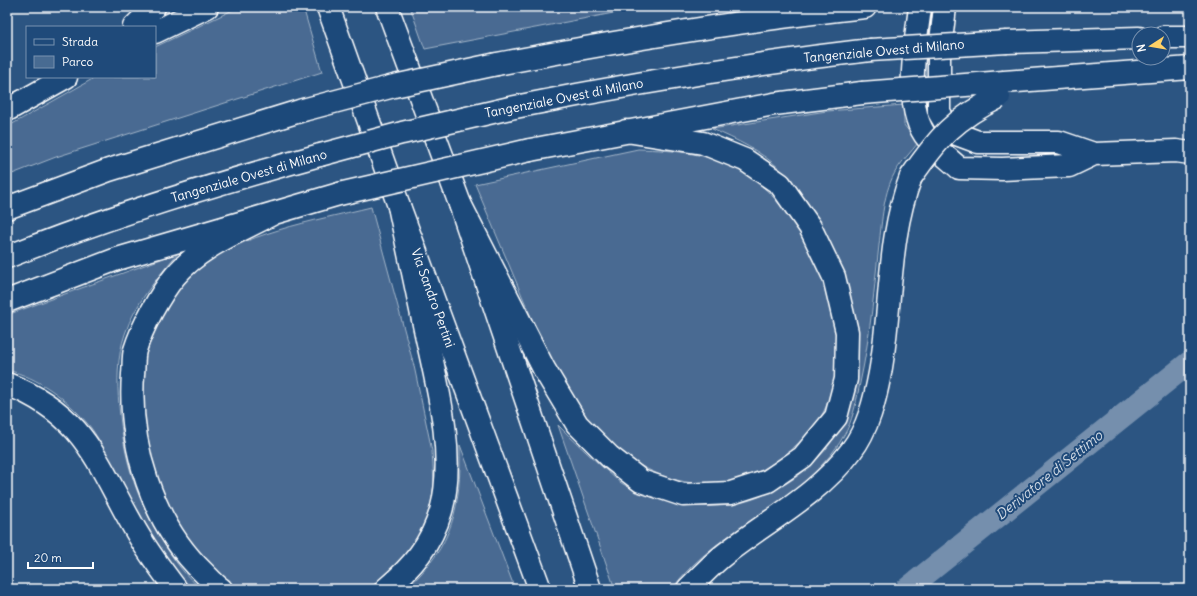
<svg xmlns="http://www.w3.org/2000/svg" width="1197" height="596" viewBox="0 0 1197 596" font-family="Delius,sans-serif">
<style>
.green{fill:#486b92;stroke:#a4b5c8}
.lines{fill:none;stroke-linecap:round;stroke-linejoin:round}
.canal{stroke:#748fad;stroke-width:23}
.secondary-casing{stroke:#fff;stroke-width:25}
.highway-casing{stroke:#fff;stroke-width:25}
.secondary{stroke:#1f4a7a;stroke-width:22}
.highway{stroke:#1f4a7a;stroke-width:22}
.highway-bridge-casing{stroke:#fff;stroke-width:25;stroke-linecap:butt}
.highway-bridge{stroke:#1f4a7a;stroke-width:22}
.labels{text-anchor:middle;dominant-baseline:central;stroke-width:4;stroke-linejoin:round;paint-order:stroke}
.street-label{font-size:13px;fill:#fff;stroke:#1f4a7a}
.water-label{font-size:14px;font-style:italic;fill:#d5dde6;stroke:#1f4a7a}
</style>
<rect width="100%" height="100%" fill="#2c5582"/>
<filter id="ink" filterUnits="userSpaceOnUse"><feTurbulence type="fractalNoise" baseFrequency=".025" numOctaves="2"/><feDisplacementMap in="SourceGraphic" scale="8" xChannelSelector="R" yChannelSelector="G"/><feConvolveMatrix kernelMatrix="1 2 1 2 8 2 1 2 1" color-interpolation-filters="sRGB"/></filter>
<g filter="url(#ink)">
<!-- green -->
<path class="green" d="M239,7H303L322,72L56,157L7,176V127L96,77H155V47Z
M410,7H645L425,49Z
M904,105V125L918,143C911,152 903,160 897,169C883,191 882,221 879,245C874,291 870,338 860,383C857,398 854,415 847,430C810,502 719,524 672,589H615L558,425C574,441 590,456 607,471C612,475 617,481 623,484C663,507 716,514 759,497C868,453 876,345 832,249C819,220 804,192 781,170C761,151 737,140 712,129L827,111Z
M638,149C674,150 709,153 741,171C798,203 842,300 837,364C836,380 830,399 823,413C815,428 802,441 789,451C723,509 642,484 589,423C562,391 547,354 531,317C512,273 494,228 475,184Z
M371,207L414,366L432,451L434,483L431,508L422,535L408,554L369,589C336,589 303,589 270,589C261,589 247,592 239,588C226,584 216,572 207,563C167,519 147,466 143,408C142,398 140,387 141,377C142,349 173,290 195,271C239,233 315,221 371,207Z
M178,253C158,277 135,303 125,334C117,357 117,381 119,406C124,463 137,502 168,550C177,564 188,579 202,589H189C154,550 135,501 108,457C102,446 96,433 87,423C67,399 38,377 7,370V315Z
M460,445L515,589H406C454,545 461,507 460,445Z"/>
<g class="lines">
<!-- canal -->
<path class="canal" d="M907,589L1190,362"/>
<!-- secondary casing -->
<g class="secondary-casing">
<path id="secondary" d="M328,7L399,206L540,589
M387,7L460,204L590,589
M920,7C916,43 902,109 928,139C937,150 949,159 959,168L1002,169L1069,166L1094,154L1176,151L1190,153
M945,7L939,58V112L951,132L978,142H1059L1094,154"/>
</g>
<!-- highway casing -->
<g class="highway-casing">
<path id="highway" d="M134,27L154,7
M155,32L207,7
M1163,37H1190
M1007,42L1139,38
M497,64C619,41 741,20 865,7
M1004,82L1190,68
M510,108C629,84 749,64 870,50
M7,110L66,77
M530,150L774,104L862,93
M460,204L544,369L577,424L610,457L641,481L683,495L731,493L768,481L803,457L836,417L846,379L847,332L834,277L810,227L780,184L745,160L703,143L626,131
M7,208L109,170L303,110
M7,257C109,216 214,184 320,155
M7,301L117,259L339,194
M7,384C89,416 98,468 139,536C150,555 163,572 176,589
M221,589C215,585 209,578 204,573C152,524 128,444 133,374C134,367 133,357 135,350C142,327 160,294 175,276C200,246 241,231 274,213
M386,589C412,567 431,545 441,511C456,457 438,388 426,334C417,292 408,249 399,206
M688,589C700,577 712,564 725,554C768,520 817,496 851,451C868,429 875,400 880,373C892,309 887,238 911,177"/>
</g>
<!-- secondary -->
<use href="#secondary" class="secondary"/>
<!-- highway -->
<use href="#highway" class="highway"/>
<!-- highway-bridge casing -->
<g class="highway-bridge-casing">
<path id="highway-bridge" d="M870,50L1007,42
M862,93L1004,82
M303,110L394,86L497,64
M320,155L402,133L510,108
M911,177C939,137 954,119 999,97
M339,194L530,150"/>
</g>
<!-- highway-bridge -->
<use href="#highway-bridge" class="highway-bridge"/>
</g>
</g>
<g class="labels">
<!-- street labels -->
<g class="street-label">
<text transform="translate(884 51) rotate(-5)">Tangenziale Ovest di Milano</text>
<text transform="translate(564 98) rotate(-11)">Tangenziale Ovest di Milano</text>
<text transform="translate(249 176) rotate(-16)">Tangenziale Ovest di Milano</text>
<text transform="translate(433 298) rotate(70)">Via Sandro Pertini</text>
</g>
<!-- water labels -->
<g class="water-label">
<text transform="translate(1049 475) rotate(-39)">Derivatore di Settimo</text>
</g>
</g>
<!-- margin -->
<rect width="1197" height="596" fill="none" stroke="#1f4a7a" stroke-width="24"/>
<rect x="12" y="12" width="1173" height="572" fill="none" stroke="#fff" stroke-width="1.5" filter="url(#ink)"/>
<!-- legend -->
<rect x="26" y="26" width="130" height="52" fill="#1f4a7a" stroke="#7992af"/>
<rect x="34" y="39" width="20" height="6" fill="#1f4a7a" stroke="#7992af"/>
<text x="62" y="46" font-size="12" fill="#ffffff">Strada</text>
<rect x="34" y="56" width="20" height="12" fill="#486b92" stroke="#7992af"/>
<text x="62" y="66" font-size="12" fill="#ffffff">Parco</text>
<!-- north arrow -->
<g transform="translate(1151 46) rotate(258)"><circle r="19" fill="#1f4a7a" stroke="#7992af"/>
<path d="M0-3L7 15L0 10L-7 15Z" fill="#ffd166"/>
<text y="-6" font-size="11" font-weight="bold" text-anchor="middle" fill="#ffffff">N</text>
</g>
<!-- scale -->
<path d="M28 562v6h65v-6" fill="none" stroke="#ffffff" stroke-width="2"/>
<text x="34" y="562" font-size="12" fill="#ffffff" stroke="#1f4a7a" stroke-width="3" paint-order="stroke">20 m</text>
</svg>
